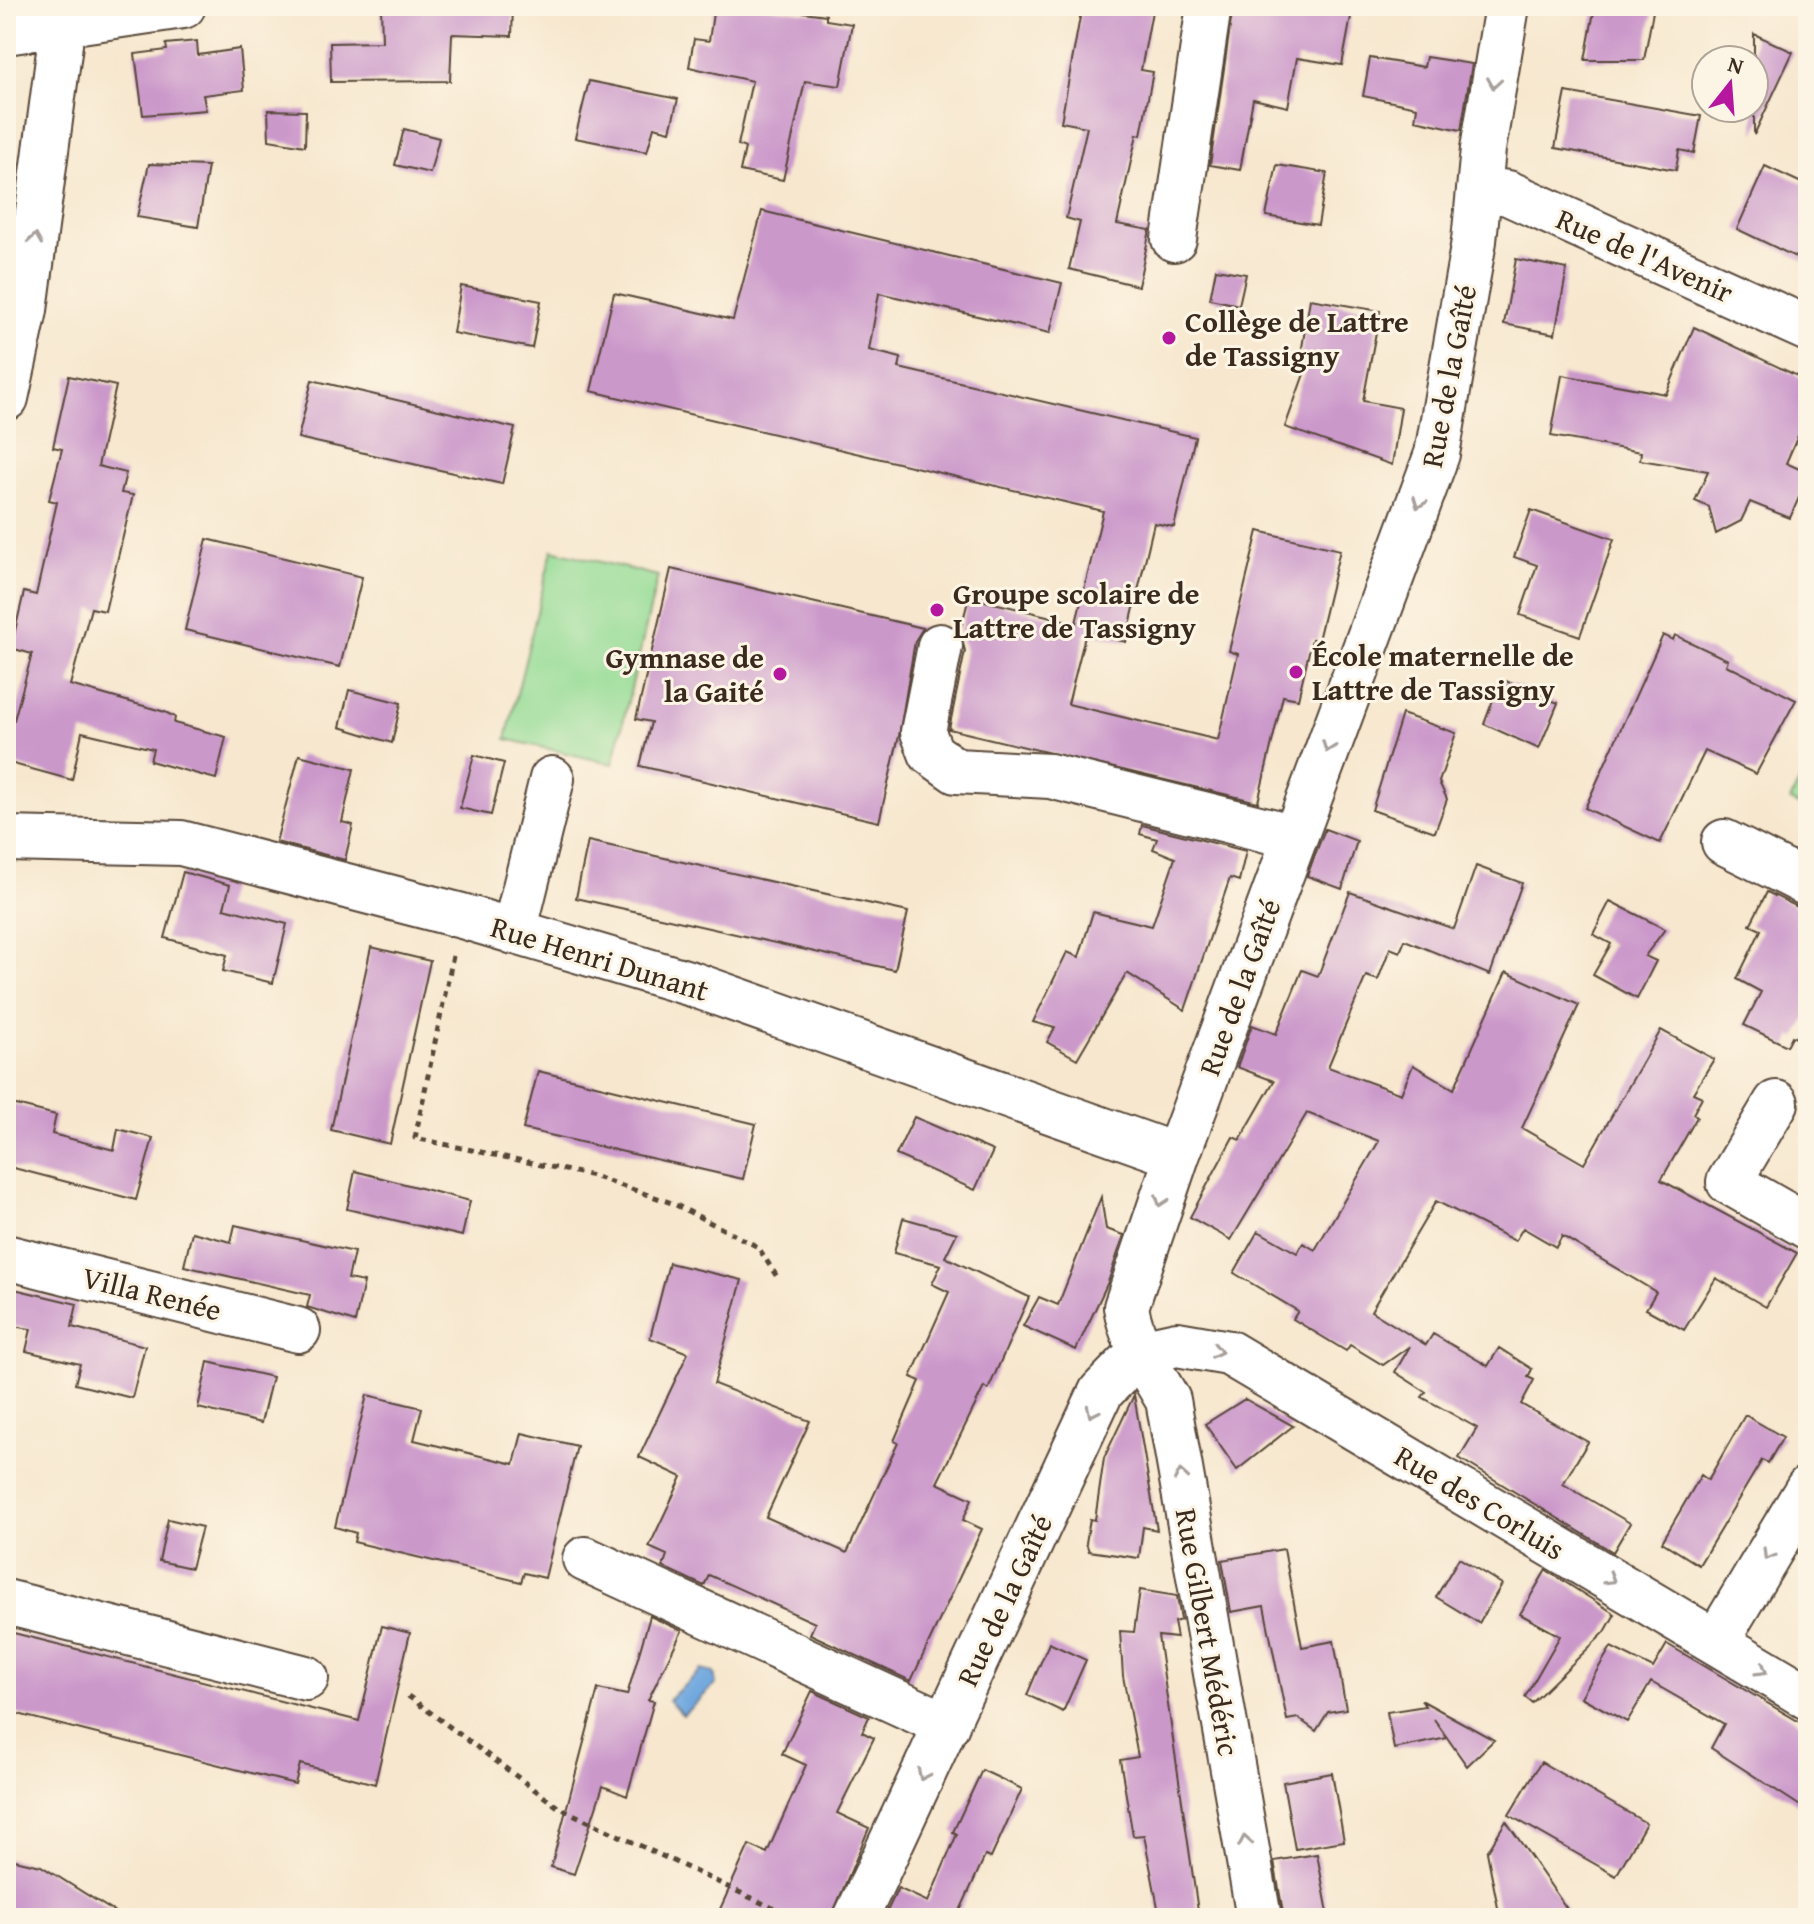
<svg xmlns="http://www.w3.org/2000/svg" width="1814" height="1924" viewBox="0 0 1814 1924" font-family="'Gentium Book Plus',serif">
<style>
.green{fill:#96dc96;stroke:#68835a;stroke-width:2}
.water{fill:#70a7de;stroke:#56687e;stroke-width:2}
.building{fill:#cb98ca}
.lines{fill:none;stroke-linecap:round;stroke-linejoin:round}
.minor-casing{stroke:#574638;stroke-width:48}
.path{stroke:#574638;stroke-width:5;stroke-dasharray:6 6;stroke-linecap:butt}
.minor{stroke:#fff;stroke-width:44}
.oneway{stroke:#a79f9a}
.poi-dot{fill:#b5179e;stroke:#fcf5e5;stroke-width:3}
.labels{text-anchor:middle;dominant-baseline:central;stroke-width:6;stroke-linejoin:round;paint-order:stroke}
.street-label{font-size:30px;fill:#3b2a1e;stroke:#fcf5e5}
.poi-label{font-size:30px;font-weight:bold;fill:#3b2a1e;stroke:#fcf5e5;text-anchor:start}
</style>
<rect width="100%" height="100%" fill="#fcf5e5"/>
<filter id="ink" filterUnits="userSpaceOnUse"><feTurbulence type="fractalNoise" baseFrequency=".0125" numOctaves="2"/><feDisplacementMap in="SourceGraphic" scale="16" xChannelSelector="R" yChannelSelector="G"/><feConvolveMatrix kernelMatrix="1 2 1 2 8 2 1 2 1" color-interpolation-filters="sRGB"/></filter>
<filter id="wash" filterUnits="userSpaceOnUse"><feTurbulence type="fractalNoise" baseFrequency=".006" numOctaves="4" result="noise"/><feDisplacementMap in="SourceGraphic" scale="32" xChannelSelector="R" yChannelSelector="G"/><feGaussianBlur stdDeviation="1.8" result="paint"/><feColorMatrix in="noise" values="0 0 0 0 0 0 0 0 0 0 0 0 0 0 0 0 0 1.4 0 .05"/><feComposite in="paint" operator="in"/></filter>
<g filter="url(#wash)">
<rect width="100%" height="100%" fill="#f7e7ce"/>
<!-- green -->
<path class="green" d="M552,550L658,576L613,764L506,739Z
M1808,764V810L1790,801Z"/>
<!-- water -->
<path class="water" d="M701,1670L714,1673L716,1684L683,1715L668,1700Z"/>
<g id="blocks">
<!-- building -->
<path class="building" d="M381,6H513L512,36L452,34L450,81L331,82L330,43L382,42Z
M714,6H756L826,15V20L852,24L840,86L805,81L783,180L740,171L745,148L738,145L752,81L689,67L694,39L709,41Z
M1082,6H1153L1141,70L1153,72L1141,135L1137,134L1117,224L1150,230L1138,286L1069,269L1080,222L1066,218L1087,127L1061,122Z
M1233,6H1353L1342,65L1297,58L1288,107L1253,99L1240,170L1210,165Z
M1595,6H1654L1644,60H1585Z
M1754,34L1793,52L1754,135Z
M197,41L198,55L240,49L244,90L203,95L206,110L143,115L135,54L167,50L166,44Z
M1426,57L1472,64L1461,130L1415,120L1417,107L1363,96L1370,58L1424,67Z
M589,81L678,99L670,131L654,127L647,152L575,138Z
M1566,92L1701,116L1694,153L1679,150L1676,170L1555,148Z
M268,110L306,111L305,146L269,140Z
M404,129L439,138L430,173L395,165Z
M149,164L208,166L198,227L137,217Z
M1277,165L1327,173L1318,225L1266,216Z
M1765,166L1808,186V263L1737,229Z
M762,211L1062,283L1050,333L879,293L869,350L901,358L899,368L1195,437L1174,527L1154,523L1126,642L1086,632L1068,704L1218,740L1238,654L1229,651L1258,531L1340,550L1318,640L1312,639L1298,699L1283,696L1258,802L949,729L965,651L960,632L969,597L1076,623L1103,511L591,391L614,293L733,320Z
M1516,259L1567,269L1555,334L1504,324Z
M1216,269L1246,274L1239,305L1210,299Z
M461,286L541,301L532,348L453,333Z
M1310,299L1380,311L1363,401L1401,408L1392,465L1285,427L1304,374L1298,372Z
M1694,327L1808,381V413L1786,463L1808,473V477L1790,518L1750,502L1741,521L1716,534L1709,507L1695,501L1708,471L1640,460L1641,452L1551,436L1562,375L1666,394Z
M69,376L116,386L98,466L126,473L121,493L133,495L105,611L91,608L70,685L165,712L175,717L174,723L226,737L216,779L150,761L153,749L82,732L72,780L6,762V719L14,720L32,654L11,648L24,592L36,595L57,502L49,500L62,449L53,447Z
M312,380L515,428L502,484L298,438Z
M1531,510L1614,539L1580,636L1520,615L1537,565L1514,557Z
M207,539L362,577L340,667L185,630Z
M671,569L923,628L915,641L899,736L879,822L640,766L651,722L636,719Z
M1663,635L1673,640L1675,635L1728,660L1726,665L1796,700L1756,774L1705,751L1660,843L1585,808Z
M1501,679L1558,703L1539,749L1484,724Z
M349,690L401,703L392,743L340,727Z
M1402,714L1456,733L1439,782L1447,799L1435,832L1372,810Z
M299,755L354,769L342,822L353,825L345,860L276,842Z
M474,755L504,763L491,815L460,808Z
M1142,825L1246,851L1239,881L1230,878L1185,1010L1127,973L1077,1059L1047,1042L1055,1028L1033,1022L1067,952L1079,957L1093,912L1152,926L1175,858L1153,849L1157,839L1140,834Z
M1325,829L1357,841L1342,889L1307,876Z
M588,841L908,912L895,970L576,898Z
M1476,866L1522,883L1490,975L1405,940L1400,952L1390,948L1378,980L1366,976L1328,1067L1401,1094L1413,1065L1454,1089L1506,972L1579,1005L1522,1128L1584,1164L1661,1030L1714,1059L1693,1093L1702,1097L1693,1114L1697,1117L1661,1180L1797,1253L1766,1307L1716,1278L1684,1330L1646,1309L1656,1292L1562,1236L1556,1247L1523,1228L1515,1241L1436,1201L1371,1311L1426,1345L1433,1334L1488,1366L1499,1348L1532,1369L1528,1377L1534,1380L1521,1404L1588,1442L1563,1484L1630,1523L1613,1552L1459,1458L1477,1428L1422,1397L1426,1392L1395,1372L1410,1346L1383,1365L1350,1345L1346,1351L1293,1319L1298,1311L1234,1273L1258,1231L1297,1253L1303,1243L1315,1250L1379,1141L1307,1113L1231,1240L1190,1217L1233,1137L1240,1140L1274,1081L1237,1067L1252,1025L1276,1034L1302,970L1318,976L1350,892L1454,929Z
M183,872L230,885L224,908L287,924L273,983L223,971L227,955L165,938Z
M1767,892L1808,912V1016L1796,1038L1792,1036L1787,1046L1744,1025L1761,992L1737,979L1761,930L1750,925Z
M1610,901L1665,929L1645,956L1656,961L1637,999L1593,975L1611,944L1593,934Z
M371,947L430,961L390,1144L331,1130Z
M538,1071L756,1124L743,1179L523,1129Z
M12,1104L56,1115L52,1134L114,1150L118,1129L153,1138L136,1200L6,1166V1127Z
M914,1117L993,1151L975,1190L896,1155Z
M355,1171L470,1201L462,1236L347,1209Z
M1101,1197L1106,1229L1124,1235L1108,1282L1076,1350L1023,1326L1039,1297L1058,1305Z
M903,1218L957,1233L945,1257L1029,1297L988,1390L984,1387L937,1483L972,1499L963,1520L982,1529L911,1681L810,1634L815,1623L709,1575L704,1586L663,1567L667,1555L649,1547L682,1477L639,1457L688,1353L650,1338L669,1263L742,1280L714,1384L810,1421L766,1517L847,1553L898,1443L894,1441L920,1381L911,1377L949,1292L932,1284L941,1265L894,1253Z
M235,1225L354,1252L348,1279L364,1282L355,1322L307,1307L310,1295L184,1266L192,1232L231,1242Z
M6,1287L77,1304L72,1327L145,1346L132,1398L75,1384L80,1364L26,1351L31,1329L6,1325Z
M208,1362L272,1377L261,1423L198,1408Z
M367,1395L422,1408L414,1440L514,1464L522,1433L577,1446L545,1578L524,1573L521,1582L354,1542L356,1533L335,1527Z
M1134,1395L1157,1530L1143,1527L1139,1558L1089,1551L1086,1543L1090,1519L1095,1520L1104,1458Z
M1245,1399L1293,1426L1237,1470L1205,1424Z
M1745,1415L1783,1437L1768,1463L1762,1460L1699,1565L1662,1542L1701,1475L1708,1480Z
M168,1519L202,1527L191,1568L159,1561Z
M1284,1549L1302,1647L1334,1641L1346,1709L1328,1712L1316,1731L1298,1718L1287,1720L1264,1606L1231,1612L1222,1560Z
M1459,1558L1502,1584L1479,1623L1436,1597Z
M1546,1570L1615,1614L1605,1632L1532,1703L1525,1697L1560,1636L1520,1614Z
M1140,1590L1177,1596L1181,1620L1174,1622L1177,1638L1158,1636L1199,1918H1160L1144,1835L1133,1836L1120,1760L1138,1757L1123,1676L1120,1631L1134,1632Z
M650,1616L682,1631L648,1700L654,1701L627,1796L603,1786L574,1874L551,1867L598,1689L627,1695Z
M382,1626L410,1633L375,1784L300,1764L295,1784L6,1711V1631L359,1721Z
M1049,1643L1086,1660L1063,1712L1027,1695Z
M1667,1644L1808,1727V1811L1711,1748L1724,1724L1651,1682L1627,1722L1581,1697L1611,1647L1653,1668Z
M812,1691L869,1717L862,1732L874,1738L837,1813L869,1828L831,1918H716L749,1845L767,1853L806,1765L782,1754Z
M1421,1700L1494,1740L1467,1766L1434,1719L1447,1738L1394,1749L1387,1712L1425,1706Z
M1541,1762L1646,1823L1616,1876L1509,1815Z
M982,1770L1022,1789L991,1858L985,1856L958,1915L964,1918H884L898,1888L928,1902L957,1834L953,1832Z
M1332,1773L1344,1841L1295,1849L1283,1782Z
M1506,1821L1567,1909L1500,1918L1487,1852Z
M1317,1854L1329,1918H1284L1274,1861Z
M6,1858L41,1866L124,1918H6Z"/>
</g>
</g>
<g filter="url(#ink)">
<use href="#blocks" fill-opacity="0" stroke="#574638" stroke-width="2"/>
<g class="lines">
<!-- minor casing -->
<g class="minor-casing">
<path id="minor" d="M6,32L183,6
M1480,189L1508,193L1808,329
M1174,239L1209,6
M6,398L25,310L65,6
M940,646L923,732L931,753L956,771L1050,776L1295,837
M6,839L181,843L462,916L692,984L1177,1156
M1724,842L1808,884
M514,932L552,779
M1776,1103L1729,1182L1808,1227
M6,1257L298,1330
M1140,1352L1177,1344L1229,1353L1808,1697
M585,1559L947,1725
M6,1602L306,1678
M1716,1642L1808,1488
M856,1918L1101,1392L1140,1352
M1259,1918L1168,1400C1150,1370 1132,1342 1126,1307L1177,1156L1437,454L1474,241L1483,149L1507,6"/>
</g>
<!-- path -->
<path class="path" d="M453,956L415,1138L593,1176L672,1203L758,1247L779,1280
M408,1696L558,1807L794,1918"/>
<!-- minor -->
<use href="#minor" class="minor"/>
</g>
<!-- one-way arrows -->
<defs><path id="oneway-chevron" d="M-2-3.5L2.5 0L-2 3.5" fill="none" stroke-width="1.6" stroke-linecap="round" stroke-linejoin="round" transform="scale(2)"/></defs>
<g class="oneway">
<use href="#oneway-chevron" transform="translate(1494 83) rotate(99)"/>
<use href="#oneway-chevron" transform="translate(35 239) rotate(-82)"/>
<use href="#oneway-chevron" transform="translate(1419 503) rotate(111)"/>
<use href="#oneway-chevron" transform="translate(1328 747) rotate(110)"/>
<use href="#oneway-chevron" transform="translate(1161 1201) rotate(109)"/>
<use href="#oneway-chevron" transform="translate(1217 1351) rotate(11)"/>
<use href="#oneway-chevron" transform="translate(1092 1412) rotate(115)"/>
<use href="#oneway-chevron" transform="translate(1181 1475) rotate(-100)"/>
<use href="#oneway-chevron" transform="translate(1768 1555) rotate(121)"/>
<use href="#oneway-chevron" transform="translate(1610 1579) rotate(31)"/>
<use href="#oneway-chevron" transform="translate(1762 1670) rotate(31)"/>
<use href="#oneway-chevron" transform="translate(923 1775) rotate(115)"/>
<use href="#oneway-chevron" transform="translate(1245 1841) rotate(-100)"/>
</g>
</g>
<!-- markers -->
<g class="poi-dot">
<circle cx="1169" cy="338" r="8"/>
<circle cx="937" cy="610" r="8"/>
<circle cx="1296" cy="672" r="8"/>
<circle cx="780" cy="674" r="8"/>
</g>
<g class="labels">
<!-- street labels -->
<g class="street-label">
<text transform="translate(1645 255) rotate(24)">Rue de l'Avenir</text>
<text transform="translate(1448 376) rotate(-79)">Rue de la Gaîté</text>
<text transform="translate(600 958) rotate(17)">Rue Henri Dunant</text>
<text transform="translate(1239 987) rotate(-70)">Rue de la Gaîté</text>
<text transform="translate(152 1293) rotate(14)">Villa Renée</text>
<text transform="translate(1480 1502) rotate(31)">Rue des Corluis</text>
<text transform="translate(1004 1600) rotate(-65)">Rue de la Gaîté</text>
<text transform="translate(1208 1632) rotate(80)">Rue Gilbert Médéric</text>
</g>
<!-- poi labels -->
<g class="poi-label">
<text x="1185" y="321">Collège de Lattre<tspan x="1185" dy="34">de Tassigny</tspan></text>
<text x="953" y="593">Groupe scolaire de<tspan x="953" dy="34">Lattre de Tassigny</tspan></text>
<text x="1312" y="655">École maternelle de<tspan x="1312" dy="34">Lattre de Tassigny</tspan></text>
<text x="764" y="657" text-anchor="end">Gymnase de<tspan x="764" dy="34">la Gaité</tspan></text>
</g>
</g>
<!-- margin -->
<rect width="1814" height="1924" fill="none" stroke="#fcf5e5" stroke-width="32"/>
<!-- north arrow -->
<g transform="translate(1730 84) rotate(17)"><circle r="38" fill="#fcf5e5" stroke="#afa495" stroke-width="2"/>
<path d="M0-6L14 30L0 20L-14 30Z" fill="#b5179e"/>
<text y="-12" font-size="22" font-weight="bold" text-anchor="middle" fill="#3b2a1e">N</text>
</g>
</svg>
